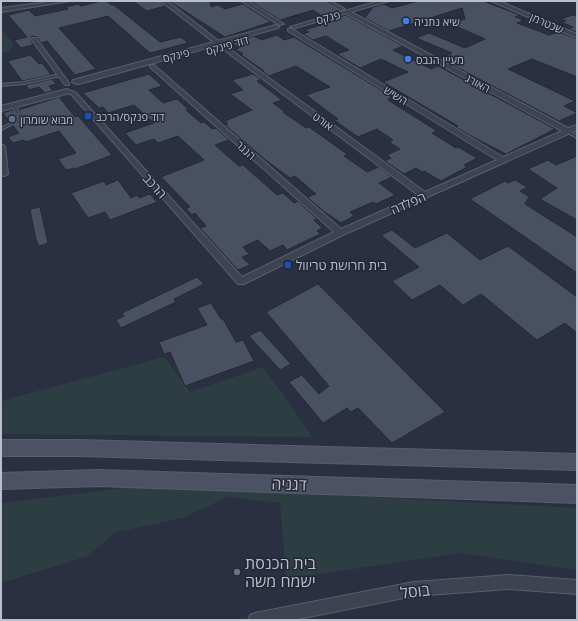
<svg xmlns="http://www.w3.org/2000/svg" width="578" height="621" viewBox="0 0 578 621" font-family="'Open Sans','Noto Sans Hebrew',sans-serif">
<style>
.green{fill:#2d3e43}
.building{fill:#495062;stroke:#252a38}
.lines{fill:none;stroke-linecap:round;stroke-linejoin:round}
.service-casing{stroke:#595e6b;stroke-width:2}
.minor-casing{stroke:#595e6b;stroke-width:2}
.tertiary-casing{stroke:#595e6b;stroke-width:2}
.secondary-casing{stroke:#595e6b;stroke-width:2}
.service{fill:#3e4351;fill-rule:evenodd}
.minor{fill:#3e4351;fill-rule:evenodd}
.tertiary{fill:#3e4351;fill-rule:evenodd}
.secondary{fill:#4c5163;fill-rule:evenodd}
.shop-dot{fill:#3f7fe0;stroke:#232736;stroke-width:1.5}
.transit-dot{fill:#1a4fb4;stroke:#232736;stroke-width:1.5}
.service-dot{fill:#5c6f8a;stroke:#232736;stroke-width:1.5}
.worship-dot{fill:#6b7280;stroke:#232736;stroke-width:1.5}
.labels{text-anchor:middle;dominant-baseline:central;stroke-width:3;stroke-linejoin:round;paint-order:stroke}
.far-street-label{font-size:11px;fill:#bbbfcb;stroke:#232736}
.far-poi-label{font-size:11px;fill:#bbbfcb;stroke:#232736;text-anchor:start}
.street-label{font-size:13px;fill:#bbbfcb;stroke:#232736}
.poi-label{font-size:13px;fill:#bbbfcb;stroke:#232736;text-anchor:start}
.near-street-label{font-size:16px;fill:#bbbfcb;stroke:#232736}
.near-poi-label{font-size:16px;fill:#bbbfcb;stroke:#232736;text-anchor:start}
</style>
<rect width="100%" height="100%" fill="#2a3041"/>
<!-- green -->
<path class="green" d="M1,29L14,44L9,51L1,53Z
M164,357L190,392L263,367L313,437L1,434V401Z
M132,487L259,491L577,508V570L460,553L286,579L280,503L227,497L183,518L116,532L88,556L1,583V503Z"/>
<!-- building -->
<path class="building" d="M101,1H106L112,5H114L160,42L181,37L188,43L150,53L108,16L59,28L96,69L75,75L47,41L41,43L37,37L32,36L30,39L33,45L21,48L14,40L27,37L8,15L29,10L35,16L68,9L66,7L78,4L81,6Z
M133,1H160L165,6L147,11Z
M169,1H210L211,7L218,5L225,9L243,4L271,22L225,37Z
M253,1H322L339,11L322,16L313,10L280,20L252,2Z
M418,1H483L520,15L515,17L524,20L517,23L549,35L559,32L577,39V77L532,59L508,69L575,101L564,106L577,113L559,121L447,62L451,60L444,57L452,53L416,38L429,33L465,48L485,39L451,24L465,19L462,8L389,31L365,18L373,7L384,4L392,8Z
M346,15L403,46L393,50L431,69L438,66L555,129L506,154L471,136L456,127L458,126L383,82L408,72L381,59L360,68L337,54L349,50L326,36L313,40L303,34L309,32L304,30L331,22L328,20Z
M573,15L577,16V32L568,29L573,27L561,22L566,21L561,19Z
M277,35L284,40L294,37L391,96L388,100L437,131L432,133L456,148L458,147L477,158L464,165L467,167L441,181L424,171L422,172L416,168L404,174L385,161L391,158L387,155L400,149L389,142L393,140L377,129L358,137L334,120L338,119L306,95L330,87L296,66L269,76L262,71H264L241,55L243,54L235,49L239,48L232,43L254,36L261,40Z
M30,55L39,64L42,63L51,75L22,81L8,61Z
M149,74L162,86L149,90L163,103L177,99L189,110H186L201,123L204,122L212,129L216,128L229,140L215,145L239,166L243,165L277,195L283,193L294,203L298,201L317,219L314,220L322,228L317,231L320,234L287,250L283,245L270,251L258,240L243,247L249,254L242,257L250,265L238,270L200,228L206,226L195,213L192,215L186,208L190,207L161,177L204,160L178,136L158,143L154,139L136,145L125,133L154,123L134,105L108,113L103,107L99,108L83,93Z
M253,74L261,79L257,81L282,100L273,103L285,112H283L306,128L309,127L347,154L344,156L367,172L379,167L392,177L379,183L395,195L376,204L373,202L350,212L354,216L341,223L328,214H327L307,197L316,194L295,176L290,178L263,158L225,125L228,124L225,121L252,110L230,94L243,90L232,80Z
M52,79L56,84L49,86L53,91L45,93L39,87L29,90L26,85Z
M59,97L75,117L78,116L112,155L75,169L74,168L66,170L58,159L76,153L59,131L26,142L24,140L13,143L8,137L19,133L13,126L14,123L10,122L3,113L12,110L15,114L19,115L20,112L19,110Z
M577,156V220L540,199L557,188L528,169L548,160L556,165Z
M118,180L131,198L137,195L139,198L150,194L157,202L110,220L105,212L88,218L71,193L104,181L106,185Z
M515,180L527,187L520,191L529,197L525,204L577,237V273L470,199L505,181L508,183Z
M40,207L48,243L39,246L36,240L30,209Z
M392,230L415,248L447,233L480,260L508,246L577,297V333L565,323L537,340L481,294L463,305L440,285L412,300L392,281L419,267L381,235Z
M197,277L204,284L174,299L176,302L121,328L116,320L124,316L122,313Z
M318,284L445,412L392,443L358,408L351,412L347,408L323,423L289,382L302,375L319,394L329,386L266,312Z
M211,303L221,319H223L236,342L243,340L254,361L185,386L170,352L164,354L159,342L207,325L197,308Z
M260,330L291,364L280,370L249,336Z"/>
<g class="lines">
<!-- service casing -->
<g class="service-casing">
<path id="service" d="M60,74H61V76L24,84L1,86V84L24,82Z
M13,104L16,105L19,113L18,114L15,113L12,105Z
M10,123L13,124L1,130V128Z
M566,130H568L577,135V138L566,132Z"/>
</g>
<!-- minor casing -->
<g class="minor-casing">
<path id="minor" d="M55,1H70L1,12V8Z
M161,1H167L220,42V44H216Z
M241,1H248L284,24L279,25Z
M323,1H330L345,9L340,10Z
M345,11H349L568,128L577,125V130L343,235L244,284H238L71,94L66,92V90L75,92L242,277L334,232L150,67V65H154L341,229L418,195L220,47V45H224L425,192L497,160L288,31V29H292L503,157L562,131L345,13Z
M32,38H36L69,83V85H65L31,39Z
M1,144L5,146L8,174L4,176L1,175Z
M509,575L577,580V594L509,589L414,596L293,620H248L250,615L255,613L414,582Z"/>
</g>
<!-- tertiary casing -->
<g class="tertiary-casing">
<path id="tertiary" d="M379,1H389L295,28L290,27Z
M491,1H499L577,34V38Z
M276,25L279,27L278,28L79,84H76L72,82L73,80Z
M67,89L71,91L70,93L1,111V106Z"/>
</g>
<!-- secondary casing -->
<g class="secondary-casing">
<path id="secondary" d="M1,440H79L577,454V470L79,456H1Z
M98,470L577,485V503L98,486L1,489V473Z"/>
</g>
<!-- service -->
<use href="#service" class="service"/>
<!-- minor -->
<use href="#minor" class="minor"/>
<!-- tertiary -->
<use href="#tertiary" class="tertiary"/>
<!-- secondary -->
<use href="#secondary" class="secondary"/>
</g>
<!-- markers -->
<g class="shop-dot">
<circle cx="406" cy="21" r="4"/>
<circle cx="408" cy="59" r="4"/>
</g>
<g class="transit-dot">
<rect x="84" y="112" width="8" height="8" rx="2"/>
<rect x="284" y="261" width="8" height="8" rx="2"/>
</g>
<circle class="service-dot" cx="12" cy="119" r="4"/>
<circle class="worship-dot" cx="237" cy="572" r="4"/>
<g class="labels">
<!-- far-street labels -->
<g class="far-street-label">
<text transform="translate(328 17) rotate(-15)">פנקס</text>
<text transform="translate(547 23) rotate(23)">שכטרמן</text>
<text transform="translate(227 45) rotate(-16)">דוד פינקס</text>
<text transform="translate(176 55) rotate(-15)">פינקס</text>
<text transform="translate(478 83) rotate(28)">האורג</text>
<text transform="translate(396 95) rotate(32)">השיש</text>
<text transform="translate(323 121) rotate(36)">אורט</text>
<text transform="translate(246 150) rotate(42)">הנגר</text>
</g>
<!-- far-poi labels -->
<g class="far-poi-label">
<text x="414" y="21">שיא נתניה</text>
<text x="416" y="59">מעיין הגבס</text>
<text x="96" y="116">דוד פנקס/הרכב</text>
<text x="20" y="119">מבוא שומרון</text>
</g>
<!-- street labels -->
<g class="street-label">
<text transform="translate(155 186) rotate(48)">הרכב</text>
<text transform="translate(408 203) rotate(-24)">הפלדה</text>
</g>
<!-- poi labels -->
<g class="poi-label">
<text x="296" y="265">בית חרושת טריוול</text>
</g>
<!-- near-street labels -->
<g class="near-street-label">
<text transform="translate(289 484) rotate(2)">דגניה</text>
<text transform="translate(415 591) rotate(-7)">בוסל</text>
</g>
<!-- near-poi labels -->
<g class="near-poi-label">
<text x="245" y="563">בית הכנסת<tspan x="245" dy="18">ישמח משה</tspan></text>
</g>
</g>
<!-- border -->
<rect width="578" height="621" fill="none" stroke="#bbbfcb" stroke-width="4"/>
</svg>
